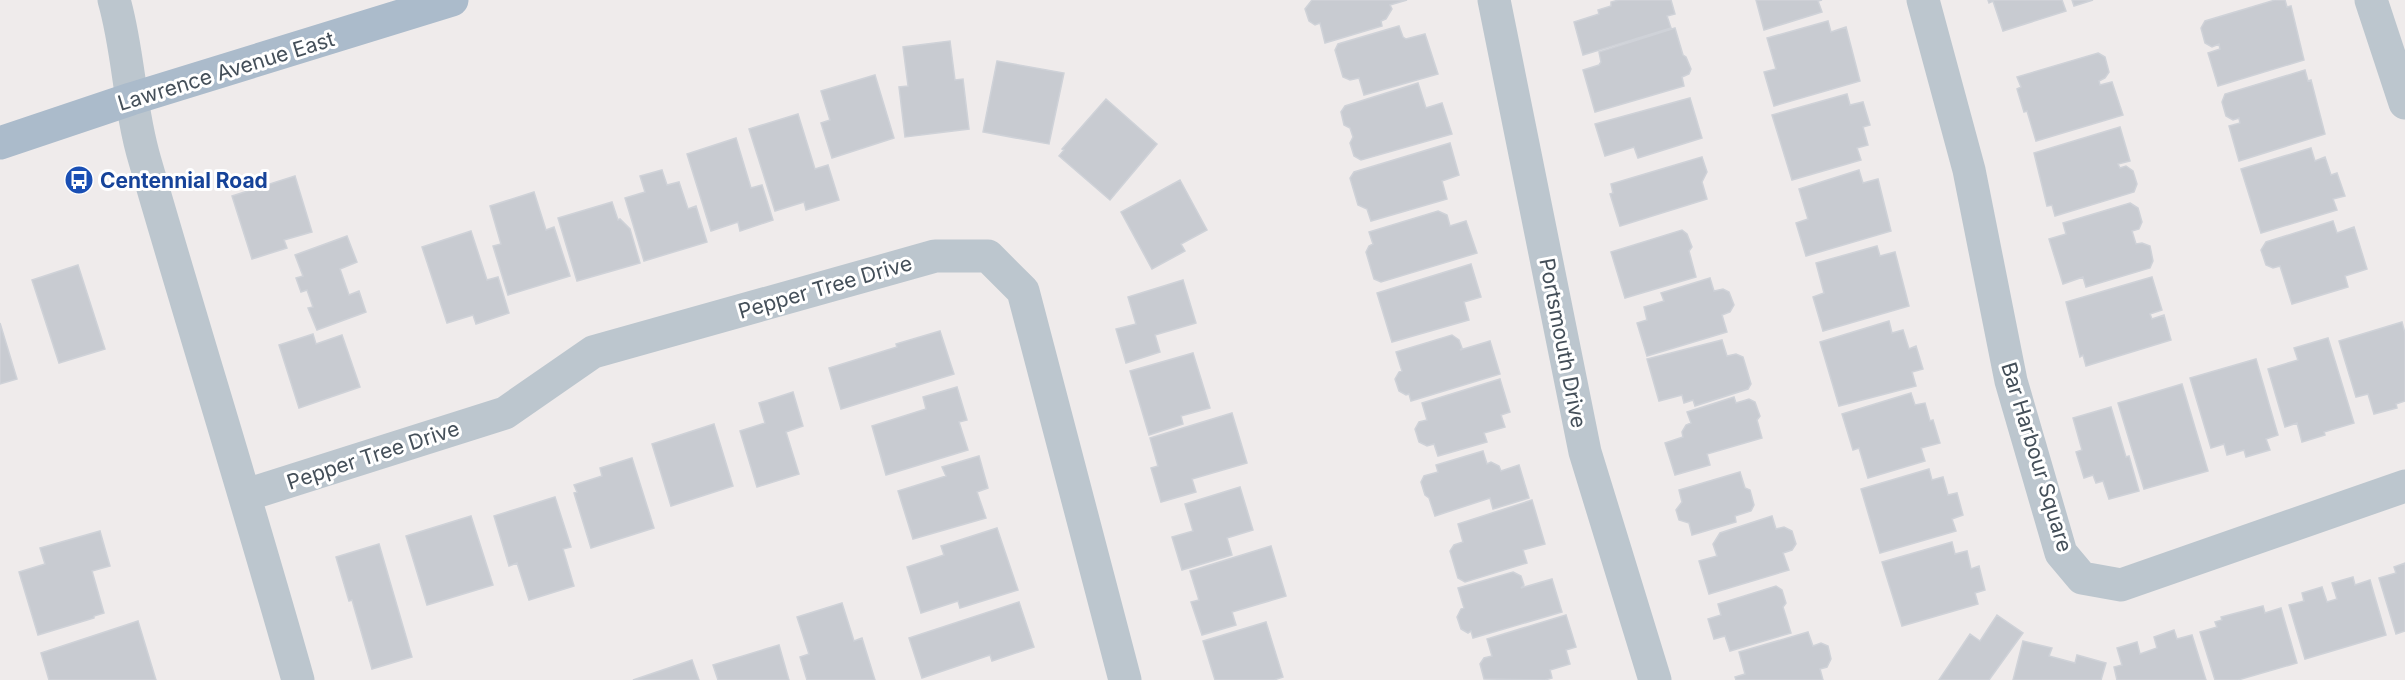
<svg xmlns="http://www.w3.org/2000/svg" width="2405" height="680" viewBox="0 0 2405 680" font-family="Inter,sans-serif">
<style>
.building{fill:#c8cbd1;stroke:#cfd2d8;stroke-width:1.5}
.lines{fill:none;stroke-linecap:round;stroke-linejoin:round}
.minor{stroke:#bcc6ce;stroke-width:33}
.major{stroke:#abbbcb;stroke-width:33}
.labels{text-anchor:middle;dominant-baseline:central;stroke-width:6;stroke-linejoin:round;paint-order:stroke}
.street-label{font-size:21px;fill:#444f59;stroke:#fff}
.transit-label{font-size:21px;font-weight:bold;fill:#164399;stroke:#fff;text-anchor:start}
</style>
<rect width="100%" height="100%" fill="#efebeb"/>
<!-- building -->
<path class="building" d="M1312,0H1407L1390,5L1392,9L1386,19L1381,21L1382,26L1325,43L1320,23L1315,25L1309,21L1305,9Z
M1619,0H1671L1675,14L1667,16L1671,28L1583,55L1574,22L1599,14L1598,10L1611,6V2Z
M1756,0H1822L1818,1L1822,12L1764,30Z
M1988,0H2062L2066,11L2003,31L1993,1L1989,3Z
M2072,0H2093L2074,6Z
M2275,0H2285L2287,7L2291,6L2304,60L2218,86L2208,53L2220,49L2219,44L2212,47L2205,43L2201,28L2205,21Z
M1828,21L1831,32L1846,27L1860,81L1774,106L1764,72L1776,69L1767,38Z
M1399,26L1403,37L1406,39L1425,34L1438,74L1364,95L1359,78L1350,80L1343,77L1335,50L1338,44Z
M1675,28L1683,55L1686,57L1691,69L1689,74L1682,77L1684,86L1595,112L1583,70L1599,65L1601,62L1599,52Z
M950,41L955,80L963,79L969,129L905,137L899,87L908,86L903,47Z
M2098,53L2105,57L2109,72L2105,78L2099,81L2100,85L2112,82L2123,115L2036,141L2027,111L2024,112L2017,89L2021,87L2017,77Z
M997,61L1064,73L1049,144L983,132Z
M2305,70L2308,81L2311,80L2325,134L2239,161L2229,126L2240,123L2239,118L2233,120L2226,116L2222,102L2225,94Z
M875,75L894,138L832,158L821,123L830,120L821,91Z
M1418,83L1426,108L1442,103L1452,134L1361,160L1354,156L1350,143L1353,137L1350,128L1344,125L1341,112L1345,106Z
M1847,94L1850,105L1863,102L1870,125L1863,127L1868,145L1857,148L1861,160L1792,180L1772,115Z
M1690,98L1702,138L1638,158L1634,147L1605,156L1595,124Z
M1106,99L1157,144L1110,200L1059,156L1064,150L1062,149Z
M798,114L815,169L828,165L839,200L806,210L804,202L775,211L749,129Z
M2120,127L2130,161L2118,164L2120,168L2126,166L2133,171L2137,184L2134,192L2055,216L2052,205L2047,206L2034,153Z
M736,138L751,188L762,185L773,220L740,231L738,222L711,231L687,154Z
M1450,143L1459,175L1442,181L1447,199L1371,221L1367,209L1358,205L1350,178L1354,172Z
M2311,148L2315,161L2325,157L2331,175L2337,173L2345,196L2333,199L2337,210L2261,233L2241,169Z
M1702,157L1707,172L1702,182L1707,199L1620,226L1610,194L1613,193L1611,184Z
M662,170L667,185L679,182L688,209L696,206L707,242L644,261L625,198L645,192L640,176Z
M1859,170L1863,183L1878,179L1891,231L1806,256L1796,223L1808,219L1799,189Z
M295,176L312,232L284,240L287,248L252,259L232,196Z
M1180,180L1207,230L1181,244L1185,251L1152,269L1121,212Z
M534,192L546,230L554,227L570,276L508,295L493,246L501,244L490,206Z
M612,202L618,220L620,219L630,229L640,263L577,281L558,218Z
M2130,203L2138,208L2142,222L2139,229L2132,231L2136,244L2142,243L2150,246L2153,261L2150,268L2086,287L2083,277L2063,284L2049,239L2066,234L2063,223Z
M1438,211L1447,215L1450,226L1466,221L1477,253L1381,282L1374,279L1366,252L1369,246L1373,244L1369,232Z
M2333,221L2337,233L2354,227L2367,269L2345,276L2348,287L2292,304L2280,266L2273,268L2266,265L2261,250L2266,242Z
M1682,230L1687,234L1692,247L1689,251L1696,277L1625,298L1611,252Z
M471,231L487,280L498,277L509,313L476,324L473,315L447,323L422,247Z
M347,236L357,262L340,269L349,295L359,291L366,312L317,330L308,308L313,307L307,290L301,292L296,278L303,276L295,255Z
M1877,246L1880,256L1895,252L1909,306L1823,331L1813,297L1824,293L1816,263Z
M1471,264L1481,297L1464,302L1469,320L1392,342L1377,293Z
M78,265L105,349L59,363L32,280Z
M2152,277L2162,310L2150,314L2152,319L2164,315L2171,340L2086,366L2083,355L2080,357L2066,302Z
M1710,278L1714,291L1723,289L1729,292L1734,305L1730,312L1722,315L1727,332L1647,356L1637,323L1647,320L1644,307L1664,301L1661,293Z
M1183,280L1196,323L1155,335L1160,352L1126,363L1116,329L1136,324L1128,297Z
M1889,321L1892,333L1903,330L1909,349L1916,346L1923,369L1912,372L1916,386L1839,406L1820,342Z
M2402,322L2405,333V401L2396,404L2397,408L2374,414L2368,394L2356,397L2339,341Z
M0,323L17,379L0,384Z
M940,331L954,374L841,409L829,368L897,347L896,344Z
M313,334L316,344L342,335L360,387L299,408L279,345Z
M1452,335L1459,340L1462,348L1460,350L1490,341L1500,374L1411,401L1409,394L1406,395L1399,391L1395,379L1399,372L1402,371L1396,352Z
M2328,338L2354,423L2324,432L2325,435L2302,442L2297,423L2285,427L2268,369L2298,360L2294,348Z
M1722,340L1727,356L1736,354L1743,357L1751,384L1748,389L1695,406L1693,400L1684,403L1682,395L1659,401L1647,359Z
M1193,353L1210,408L1181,416L1183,424L1149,435L1130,371Z
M2256,359L2278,435L2266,439L2270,450L2246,457L2244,450L2227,455L2224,444L2211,448L2190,378Z
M1500,379L1510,412L1501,415L1505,427L1484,433L1487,442L1438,456L1434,444L1427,446L1419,442L1415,429L1419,422L1427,420L1422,403Z
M2182,384L2208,471L2144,489L2118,403Z
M957,387L967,420L959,422L968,450L886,475L872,426L926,409L923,397Z
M793,392L803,426L786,432L799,474L757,487L740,431L765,423L759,403Z
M1911,393L1915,405L1925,403L1930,421L1933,420L1940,443L1921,448L1925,461L1868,478L1859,448L1853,450L1842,414Z
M1734,397L1736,403L1749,399L1755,402L1760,416L1757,420L1762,438L1707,454L1710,465L1675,475L1665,443L1683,437L1682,432L1686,425L1691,423L1687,412Z
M2111,407L2126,457L2129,456L2139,491L2109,499L2103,481L2096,483L2093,475L2084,478L2076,452L2082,450L2073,418Z
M1232,413L1247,463L1192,479L1196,492L1161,502L1151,468L1158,466L1150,438Z
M714,424L733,486L671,506L652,444Z
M1483,451L1487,464L1491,462L1499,466L1501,471L1519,465L1529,498L1493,509L1490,498L1435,516L1429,498L1425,495L1421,482L1424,476L1438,472L1436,465Z
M979,456L988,488L977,492L986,518L913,539L898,491L946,476L942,467Z
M632,458L654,528L591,548L574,493L577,492L574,485L602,476L600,468Z
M1929,469L1932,480L1943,477L1948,495L1957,493L1963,515L1952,519L1956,531L1880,553L1861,489Z
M1740,472L1745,488L1750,490L1754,505L1751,511L1735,516L1736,522L1692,535L1689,523L1679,520L1676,510L1682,502L1679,490Z
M1240,487L1253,530L1227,538L1232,555L1182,570L1172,537L1193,531L1185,504Z
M555,497L571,547L563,549L574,586L529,600L517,563L509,566L494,516Z
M1532,500L1545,544L1523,550L1527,563L1465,582L1458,578L1450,551L1454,545L1463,542L1458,524Z
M471,516L493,585L427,605L406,536Z
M1772,516L1776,529L1784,527L1792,531L1796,544L1792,550L1783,553L1789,570L1709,594L1699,561L1717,556L1713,544L1720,533Z
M997,528L1018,590L960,608L958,601L921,613L907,567L944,555L941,546Z
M100,531L110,566L92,571L104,613L94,616V618L38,635L19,572L45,564L40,548Z
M1952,542L1955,554L1967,551L1971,569L1979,566L1985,590L1975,593L1978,604L1902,626L1882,562Z
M379,544L412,657L372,669L352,600L349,601L336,557Z
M1271,546L1286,596L1232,612L1236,625L1202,635L1191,602L1199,600L1190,571Z
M2405,563V631L2396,634L2379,578L2396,573L2394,567Z
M1513,572L1521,576L1524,585L1521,588L1552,579L1562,612L1473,638L1471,631L1468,633L1461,629L1457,617L1461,609L1464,608L1458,588Z
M2353,577L2355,585L2370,580L2386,635L2305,659L2289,605L2304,601L2302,593L2322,587L2327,602L2337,599L2332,583Z
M1776,586L1782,590L1786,603L1783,607L1791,633L1730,651L1725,636L1714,639L1708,619L1721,615L1718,604Z
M1019,602L1034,647L992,661L990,655L922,678L909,638Z
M842,603L854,641L862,638L875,680H807L800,657L809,654L797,617Z
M2263,606L2265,613L2281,608L2297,663L2238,680H2215L2200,632L2217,627L2215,622L2222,620L2221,617Z
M1566,615L1576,647L1566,650L1570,664L1550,670L1552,678L1545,680L1484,679L1480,664L1484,658L1492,656L1487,639Z
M1997,615L2023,633L1989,680H1939L1970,634L1980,641Z
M138,621L156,680H49L41,653Z
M1266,622L1283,677L1274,680H1215L1203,641Z
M2174,630L2177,639L2192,635L2206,680H2117L2114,667L2122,665L2117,648L2137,642L2140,654L2157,648L2154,637Z
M1808,632L1813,646L1821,643L1828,646L1831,659L1827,667L1820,669L1823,680H1736L1735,677L1745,674L1739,652Z
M2023,641L2052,648L2049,656L2075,663L2077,655L2106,663L2101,680H2013Z
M779,645L789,680H718L713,665Z
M692,660L699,680H633Z"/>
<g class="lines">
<!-- minor -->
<path class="minor" d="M114,0C129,52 129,108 145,161C195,334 249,506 298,680
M1494,0L1585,452L1655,680
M1923,0L1969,170L2011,381L2061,553L2082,578L2121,585L2405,486
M2371,0L2405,103
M246,495L505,413L593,352L935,256H988L1023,291L1125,680"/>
<!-- major -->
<path class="major" d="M0,143L131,99L452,0"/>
</g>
<!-- icons -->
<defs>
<g id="bus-disc" transform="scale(1.5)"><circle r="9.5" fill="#1a4fb4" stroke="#fff"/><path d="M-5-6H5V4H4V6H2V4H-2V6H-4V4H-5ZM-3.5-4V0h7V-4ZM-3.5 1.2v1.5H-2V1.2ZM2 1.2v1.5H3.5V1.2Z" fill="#fff"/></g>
</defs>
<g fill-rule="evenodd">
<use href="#bus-disc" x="79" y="180"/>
</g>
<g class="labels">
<!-- street labels -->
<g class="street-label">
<text transform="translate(226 71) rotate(-17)">Lawrence Avenue East</text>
<text transform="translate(825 287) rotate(-16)">Pepper Tree Drive</text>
<text transform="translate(1563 343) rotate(79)">Portsmouth Drive</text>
<text transform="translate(373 455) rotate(-18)">Pepper Tree Drive</text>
<text transform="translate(2037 457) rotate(73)">Bar Harbour Square</text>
</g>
<!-- transit labels -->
<g class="transit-label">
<text x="100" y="180">Centennial Road</text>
</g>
</g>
</svg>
